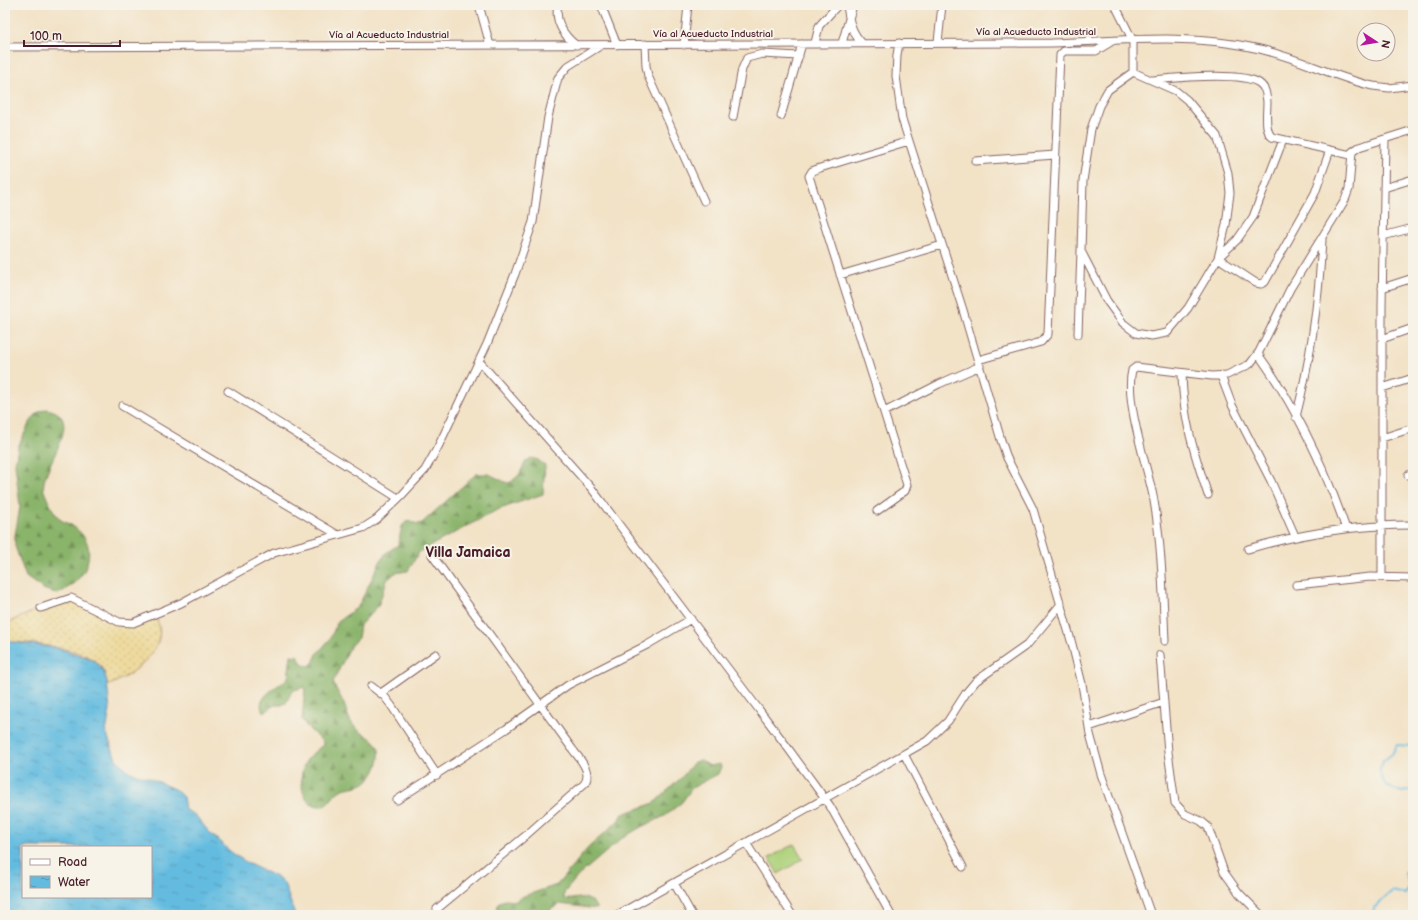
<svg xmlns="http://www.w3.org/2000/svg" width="1418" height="920" viewBox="0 0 1418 920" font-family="'Balsamiq Sans',sans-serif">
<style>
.green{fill:#aed27b;stroke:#7c7853}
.forest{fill:url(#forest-firs);stroke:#6a6a4b}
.sand{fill:url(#sand-dots);stroke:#9c7c64}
.water{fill:url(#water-ripples);stroke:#566e86;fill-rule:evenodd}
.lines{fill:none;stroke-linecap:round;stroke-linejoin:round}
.stream{stroke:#63bce0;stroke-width:2}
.street-casing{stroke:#856361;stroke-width:9}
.street{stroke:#fff;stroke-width:7}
.labels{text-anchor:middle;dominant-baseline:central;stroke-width:4;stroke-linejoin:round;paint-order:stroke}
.street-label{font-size:10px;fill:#4a1f2b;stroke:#f7f3e8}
.district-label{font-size:14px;font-weight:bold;fill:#4a1f2b;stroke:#f7f3e8}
</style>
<defs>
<pattern id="forest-firs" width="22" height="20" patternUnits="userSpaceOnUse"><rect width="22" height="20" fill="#8ab46b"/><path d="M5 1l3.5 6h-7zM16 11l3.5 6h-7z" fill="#739258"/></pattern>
<pattern id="sand-dots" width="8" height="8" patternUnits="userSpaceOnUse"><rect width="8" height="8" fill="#eeda9e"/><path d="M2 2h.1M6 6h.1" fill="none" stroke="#cebb88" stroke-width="1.8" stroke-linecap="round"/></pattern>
<pattern id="water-ripples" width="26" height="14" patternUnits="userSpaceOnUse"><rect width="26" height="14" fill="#63bce0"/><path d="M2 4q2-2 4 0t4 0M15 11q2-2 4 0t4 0" fill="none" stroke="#5498b6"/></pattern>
</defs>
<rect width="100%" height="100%" fill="#f7f3e8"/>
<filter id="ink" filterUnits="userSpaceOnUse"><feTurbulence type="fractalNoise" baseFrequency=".025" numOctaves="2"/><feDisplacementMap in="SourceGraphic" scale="8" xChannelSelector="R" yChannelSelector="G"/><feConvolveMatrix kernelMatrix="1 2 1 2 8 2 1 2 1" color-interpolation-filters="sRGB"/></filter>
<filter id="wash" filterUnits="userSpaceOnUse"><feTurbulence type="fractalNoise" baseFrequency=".012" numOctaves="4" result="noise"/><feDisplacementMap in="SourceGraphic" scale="16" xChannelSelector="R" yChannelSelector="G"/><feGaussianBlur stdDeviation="0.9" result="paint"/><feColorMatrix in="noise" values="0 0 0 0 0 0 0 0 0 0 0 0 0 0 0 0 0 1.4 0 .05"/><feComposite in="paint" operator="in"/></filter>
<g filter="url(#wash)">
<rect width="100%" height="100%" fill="#f2e2c6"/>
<!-- green -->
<path class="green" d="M794,844L803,859L778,874L769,858Z"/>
<!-- forest -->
<path class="forest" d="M46,409C90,416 38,469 44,491C47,499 54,514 61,520C65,523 71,524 74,527C88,538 91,548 87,564C83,578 70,587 58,594L43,589L26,577L15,546V535L20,507L15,464L18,447L29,424L37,413Z
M531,458L538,460L545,465L543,494L497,510L419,552L408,571L395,573L387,580L378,606L360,625L358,638L351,645L333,682C335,688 338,692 341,698C347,708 347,720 356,728C364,736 376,738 379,750C381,761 374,777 365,783C358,788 347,786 339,791C333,796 329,805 321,806C302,807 299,782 303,768C306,758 315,751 323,745V742L307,727L302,719L305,690L303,687L292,691L286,703L282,705H274L267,711H263C254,698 279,686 288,678L291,655L298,656L303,665L309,666L313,663L317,654L330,639L338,621L358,607L381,560L387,552L398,545L402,526L407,521L418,524L422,523L476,474H489L507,483L511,482L519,475L526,461Z
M700,760L710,766L720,764L721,767L718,774L692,788L682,802L665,816L641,827L621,839L578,876L564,893V899C576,901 588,891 597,909L560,904L550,910L549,915H495L499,902L505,900L516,901L521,897L557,885L588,848L617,822L623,814L654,803L682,777L694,762Z"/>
<!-- sand -->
<path class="sand" d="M71,598L119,622L154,615C175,646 132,676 107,686C106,677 104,669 98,663C80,647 28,643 5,641V624L41,608Z"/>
<!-- water -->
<path class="water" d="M5,641L57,648L89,658L96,662L104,672L107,682L110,710L106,732L116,759L130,772L150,778L176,790L183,797L185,810L195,815L210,833L231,852L247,863L276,877L284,883L295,915H5ZM23,847H151V897H23Z"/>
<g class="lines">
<!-- stream -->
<path class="stream" d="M1413,746L1397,745L1392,754L1383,761L1380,769V774L1386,786L1402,792L1413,790
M1373,915L1374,908L1392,891L1405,894L1410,886L1405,873L1413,870"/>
</g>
</g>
<g filter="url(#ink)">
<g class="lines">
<!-- street casing -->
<g class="street-casing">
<path id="street" d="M479,5L490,45
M558,5C554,21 564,36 576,45
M601,5L617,45
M847,5C849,20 851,32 862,43
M1115,5L1133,41V72
M938,42L942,5
M815,43L819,26L838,5
M842,43L853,5
M899,43L897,55L896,76L902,119L963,310L1001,440L1007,458L1033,509L1072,644L1082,684L1090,734L1101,774L1151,915
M645,44L646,66L648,76L704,201
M684,45L688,5
M5,47L1052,43C1119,41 1190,33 1255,48C1295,56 1333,77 1373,86L1389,88L1413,85
M1133,72L1176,91L1187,100L1217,136L1228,173L1230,193L1226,225L1218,258L1188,308L1167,333L1151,336L1136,333L1123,323L1107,301L1081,251L1083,181L1091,129L1099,106L1108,90Z
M1152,80C1174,78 1242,71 1259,83C1266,88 1266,94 1267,102C1267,112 1264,131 1272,137L1351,155
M781,116L802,44
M733,117L742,69L747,58L762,54L799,56
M1283,140L1253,217L1237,240L1218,258L1256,283L1261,284L1265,282L1315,193L1330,150
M975,161L1055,155
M1384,188L1413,179
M1383,236L1413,228
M840,275L942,245
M1382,288L1413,278
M1078,334L1081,251
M1382,339L1413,328
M1258,354C1296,407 1325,468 1346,529
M978,360L1041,342L1048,334L1060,55L1064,51H1096L1111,42
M479,361L592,489L785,744L830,806L891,915
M1182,374C1183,419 1194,453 1208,495
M1221,376L1232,405L1271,481L1295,536
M1382,388L1413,378
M228,391L398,498
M122,406L338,535
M884,412L939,384L980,366
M1296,417C1311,358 1319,300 1322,239
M1382,438L1413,428
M1408,475L1413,474
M877,511L905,491L907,485L809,176L812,171L820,168L909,141
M1248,549C1302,533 1357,525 1413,525
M432,555L573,750C580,759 593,773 584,784L524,837L437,909
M1382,577V306L1385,139
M1296,585L1370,577L1413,578
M41,608L71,598L119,622L133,623L181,603L274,553L363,528L377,519L402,495L425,470L438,447L487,344L515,274L533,222L548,117L558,78L568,66L600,46
M1165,641C1163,595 1162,547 1154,501C1148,467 1124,402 1132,370L1136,367L1212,376L1227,375L1250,364L1259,352L1290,289L1345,200L1349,189L1352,152L1359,147L1413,130
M1160,655L1168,752L1175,803L1185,814L1201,821L1208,827L1224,872L1239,893L1261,915
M371,686L384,696L391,705L437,775
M381,693L436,654
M1089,727L1164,702
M904,754L963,867
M397,800L506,729L568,685L647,645L691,619
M746,843L792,915
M674,883L692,915
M617,915L927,741L948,721L966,693L976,681L1027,645L1061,604"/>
</g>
<!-- street -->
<use href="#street" class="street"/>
</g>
</g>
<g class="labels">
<!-- street labels -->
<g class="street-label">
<text x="1036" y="32">Vía al Acueducto Industrial</text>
<text x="713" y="34">Vía al Acueducto Industrial</text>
<text x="389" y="35">Vía al Acueducto Industrial</text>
</g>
<!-- district labels -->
<g class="district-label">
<text x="468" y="552">Villa Jamaica</text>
</g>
</g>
<!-- margin -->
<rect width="1418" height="920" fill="none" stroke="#f7f3e8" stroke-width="20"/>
<!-- legend -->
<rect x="22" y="846" width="130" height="52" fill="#f7f3e8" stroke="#b29e9c"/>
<rect x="30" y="859" width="20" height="6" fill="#ffffff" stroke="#b29e9c"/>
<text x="58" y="866" font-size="12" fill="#4a1f2b">Road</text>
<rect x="30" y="876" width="20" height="12" fill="url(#water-ripples)" stroke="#b29e9c"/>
<text x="58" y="886" font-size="12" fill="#4a1f2b">Water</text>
<!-- north arrow -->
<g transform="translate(1376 42) rotate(102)"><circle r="19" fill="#f7f3e8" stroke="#b29e9c"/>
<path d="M0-3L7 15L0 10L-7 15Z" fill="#b5179e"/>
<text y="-6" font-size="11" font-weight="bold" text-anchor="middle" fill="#4a1f2b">N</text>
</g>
<!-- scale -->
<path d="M24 40v6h96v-6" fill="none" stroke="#4a1f2b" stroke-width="2"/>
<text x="30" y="40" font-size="12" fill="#4a1f2b" stroke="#f7f3e8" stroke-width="3" paint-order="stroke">100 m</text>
</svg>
